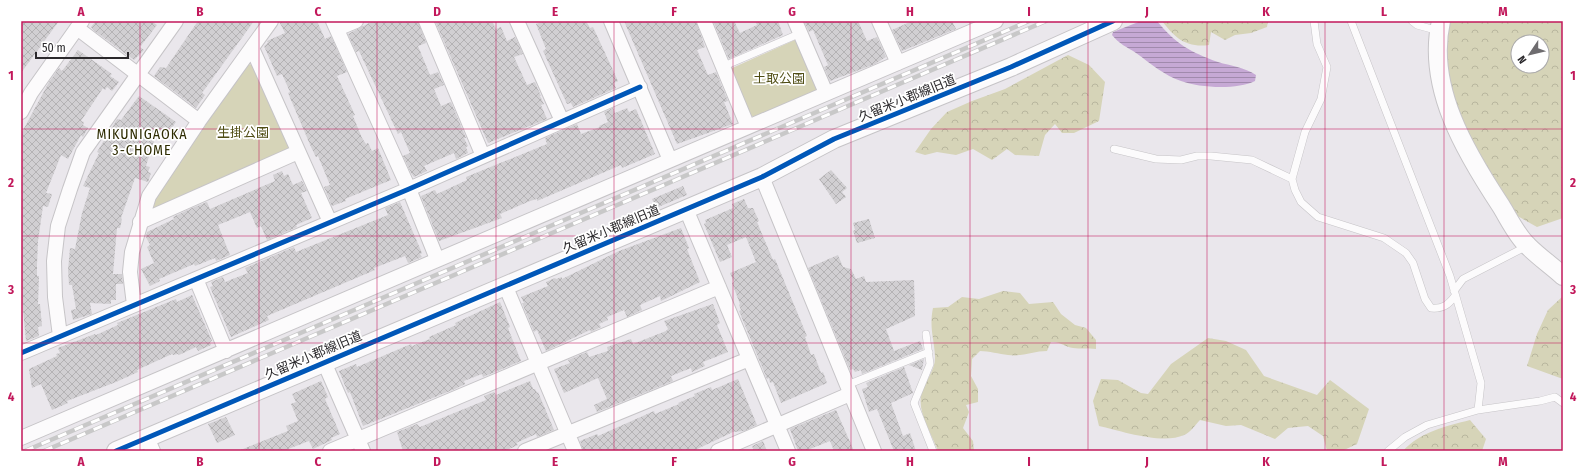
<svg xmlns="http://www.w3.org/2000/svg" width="1584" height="472" viewBox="0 0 1584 472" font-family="'Fira Sans Condensed','Noto Sans JP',sans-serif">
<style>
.green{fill:#d6d4b8}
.forest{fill:url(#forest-crowns);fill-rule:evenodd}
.water{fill:url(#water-rules)}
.building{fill:url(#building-cross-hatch)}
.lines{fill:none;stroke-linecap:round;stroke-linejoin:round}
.service-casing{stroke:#c6c4c7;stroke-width:8}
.minor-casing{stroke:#c6c4c7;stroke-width:16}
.tertiary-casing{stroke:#c6c4c7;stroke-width:20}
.service{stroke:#fcfbfc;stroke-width:7}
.minor{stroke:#fcfbfc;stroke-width:14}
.tertiary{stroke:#fcfbfc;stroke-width:18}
.rail-casing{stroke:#c8c8c8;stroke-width:4.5}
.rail{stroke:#fff;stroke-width:3;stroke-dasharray:9;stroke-linecap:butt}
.cycleway-casing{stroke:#fff;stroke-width:8}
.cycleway{stroke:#0057b8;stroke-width:5}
.grid{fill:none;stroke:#c2185b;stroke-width:1;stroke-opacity:0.55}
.labels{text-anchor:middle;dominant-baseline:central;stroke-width:3.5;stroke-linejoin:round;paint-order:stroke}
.park-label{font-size:13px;fill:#4f4d14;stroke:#fff}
.street-label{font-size:13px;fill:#2b292c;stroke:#fff}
.neighbourhood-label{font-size:14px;letter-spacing:1px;fill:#2d2b00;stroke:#fff}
.neatline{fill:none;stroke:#c2185b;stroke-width:1.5}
.grid-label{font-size:13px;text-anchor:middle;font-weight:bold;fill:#c2185b}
</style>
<defs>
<pattern id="forest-crowns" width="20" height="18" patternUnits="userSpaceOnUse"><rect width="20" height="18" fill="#d6d4b8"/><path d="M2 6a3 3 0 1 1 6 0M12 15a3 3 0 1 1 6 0" fill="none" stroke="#b8b69e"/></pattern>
<pattern id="water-rules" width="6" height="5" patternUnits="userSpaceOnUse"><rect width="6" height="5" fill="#c6a9d5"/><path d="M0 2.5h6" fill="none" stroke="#a18aad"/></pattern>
<pattern id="building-cross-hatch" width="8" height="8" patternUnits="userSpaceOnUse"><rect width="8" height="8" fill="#d1cfd2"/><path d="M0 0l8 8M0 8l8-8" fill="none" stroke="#b4b2b4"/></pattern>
</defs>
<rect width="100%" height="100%" fill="#eae7ec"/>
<!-- green -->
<path class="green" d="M797,39L819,86L816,93L756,118L750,115L730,69Z
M247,64L254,65L289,146L287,152L155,210L150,204L203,124Z"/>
<!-- forest -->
<path class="forest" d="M1162,21H1268L1267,27L1251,33L1235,35L1225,40L1211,32L1209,45C1186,48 1175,38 1162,21Z
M1452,21H1563V218L1537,227L1514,214L1479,164L1467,129L1454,105L1451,82L1440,49L1447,27ZM1518,42H1542V66H1518Z
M1068,55L1089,65L1105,82L1099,121L1074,133H1062L1055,124L1045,135L1039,156L1015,155L1007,149L992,160L973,149L956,155L937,152L925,155L915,152L931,129L947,112L972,101L1005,89Z
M1003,291L1020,293L1029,304L1053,302L1061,314L1075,325L1086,328L1096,340V349C1088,348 1080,349 1073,348C1065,347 1060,341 1051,342L1047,351C1034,351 1022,357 1008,355C999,354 989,351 980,351L972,359L971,376L978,389V402L966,405L969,412L963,428L973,441L974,451H938C932,434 918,414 921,396C924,382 936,370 935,356C934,338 929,327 933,308L948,307L962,297L979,299Z
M1562,297L1563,298V379L1527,366L1537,334L1548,310Z
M1208,338L1226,341L1246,350L1264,376L1317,395L1330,380L1369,409L1357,444L1342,451H1327L1323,436L1308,426L1288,428L1275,439L1241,425L1226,426L1200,420C1195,425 1190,433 1184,435C1163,445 1121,431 1099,426L1093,401L1101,379L1118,380L1141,393L1148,394L1171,364Z
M1470,420L1486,439L1482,451H1403C1420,432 1446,426 1470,420Z"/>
<!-- water -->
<path class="water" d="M1141,21H1157C1176,44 1190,52 1218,62C1231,66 1244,67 1256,75L1255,81C1237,90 1200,88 1181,81C1165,76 1150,63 1136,53C1127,47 1119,44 1112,35L1113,32Z"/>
<!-- building -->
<path class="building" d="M21,21H59L21,73Z
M96,21H151L157,25L140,47L144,50L134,60L96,32L91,27Z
M198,21H254L202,93L205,95L196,108L154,76L160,67L166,68Z
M279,21H317L325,39L331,36L347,72L337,76L355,115L353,116L362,138L366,144L368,143L372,151L378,148L391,180L345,199L346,201L332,206L324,187L330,185L318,156L316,157L311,147L288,93L290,92L282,74L277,76L264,46L268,43L267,41L285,33Z
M373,21H418L426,43L418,46L430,75L438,72L444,85L434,89L441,106L451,102L466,138H464L468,146L466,147L468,153L456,159L454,153L424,166L427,171L414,177L411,173L403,156L410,153L401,132L398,134L359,51L356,52L348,34Z
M435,21H492L496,29L501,27L507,41L515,37L523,54L514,57L527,85L535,82L541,96H540L544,104L541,105L547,119L488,143Z
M543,21H586L590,28L593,27L618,81L614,83L616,88L573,107L571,103L567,104L543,51L546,49L536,24Z
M624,21H696L705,47L697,50L708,75L716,72L728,101L724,102L733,124L677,144Z
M713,21H734L740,33L757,25L755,21H778L783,35L729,59Z
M804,21H858L867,41L877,37L886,57L875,64L830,81L824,67L828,65L813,30L809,32Z
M912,21H952L956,29L902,51L892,30Z
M78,50L112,74L110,76L119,82L112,91L107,87L105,90L103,88L81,121L84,122L83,125L88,128L83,137L81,135L68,159L61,155L46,193L52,194L48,207L43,206L38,241L37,265V276H39L38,304H40L42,326L38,327L39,336L26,341L21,289V134L49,82L59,68L62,71Z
M139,96L176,122L165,137L157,131L146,166L150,167L148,172L151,173L148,182L135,178L121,218L122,219L120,228H117L113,274H122L123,284H116V300H111V304L90,303L92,314L73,320L71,310L76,309L72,285H69L68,270L70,248L75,249L82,213L90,188L83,186L99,153L97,152L117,119L121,120Z
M613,108L615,113L627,108L629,112L636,109L655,154L622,168L621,165L537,201V199L530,201L500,214L502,218L439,241L421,196L435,190L437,194L467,180L466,177L547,144L545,138L577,124L581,134L600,127L599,126L608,122L604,112Z
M831,170L847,188L842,192L846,197L836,204L819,179Z
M282,171L284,176L288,174L293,185L302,181L307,191L301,193L312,218L296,225L297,227L267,240L261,226L257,228L250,212L218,225L230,255L216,261L215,258L195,266L194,264L159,279L160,281L150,286L141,269L154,263L147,247L150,245L146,237L147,232L174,219L173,217L192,208L207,202L210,209L275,181L273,175Z
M683,186L687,195L656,208L652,199Z
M744,199L748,208H753L759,221L757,222L773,260L775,259L807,336L805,337L811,355L814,354L821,373L823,372L827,383L781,403L773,382L770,383L769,378L767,379L739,311L741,310L739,305L740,304L732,283L734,282L730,273L756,262L746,237L727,245L732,257L720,262L704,224L706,223L705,220L733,208L732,204Z
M400,202L422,253L420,254L422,257L408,263L405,256L374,268L375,270L267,316L269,320L231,337L210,287L213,286L211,282L223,277L225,282L248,273L245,268L294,247L296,252L388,215L385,208Z
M869,219L875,238L857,243L853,231L855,230L853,223Z
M681,228L689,248L687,249L700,282L661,301L660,296L640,305L642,310L627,317L624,310L607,317L608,320L599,324L601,327L591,332L590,330L546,351L537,330L534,332L522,303H524L521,297L548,286L546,282L555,278L556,279L562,277V279L619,251Z
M838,255L843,267L851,269L856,279L864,276L866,282L914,280L915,316L886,329L894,351L920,341L923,349L862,374L861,370L855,372L853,369L850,370L808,268Z
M192,295L212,341L210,342L211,345L198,351L196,347L179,355L178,354L173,355L172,354L137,370L138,372L116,382L67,401L68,403L52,410L41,384L32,388L29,369L57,356L56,354L60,353L58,348L95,334L96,335L118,325L117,323L176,299L177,302Z
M500,302L510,327L508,328L521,361L483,377L482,374L464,381L465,384L455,389L363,426L350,392L348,393L339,371L356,364L357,367L411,344L412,346L430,339L429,337L456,325L455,323Z
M713,304L720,323L717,325L728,352L703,362L705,366L692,372L691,368L671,376L673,381L597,412L594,405L607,399L598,378L564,393L554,369L570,363L568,360L587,352L589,357L608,351L607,347L631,339L633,344L666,331L668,329L664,321Z
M924,359L922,370L909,365Z
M904,367L913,393L891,403L903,436L910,433L916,451H894L877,409L869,412L862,389L868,387L866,383Z
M738,379L757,425L744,431L733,432L693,451H583L580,441L597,434L598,436L654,411L655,414L679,404L678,403L695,396L694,394L711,387L712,390Z
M321,381L328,397L325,399L340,434L331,438L332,440L313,449L309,441L283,451H238L288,431L286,426L298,421L291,404L296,402L292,394Z
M530,381L533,389H535L537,393L538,392L554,430L537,437L536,434L516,443L518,445L505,451H403L397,432L417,424L420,427L486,400L484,396L494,392L496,395Z
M836,410L854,451H834L830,441L805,451H798L790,429Z
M226,417L235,435L217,443L208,424Z
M763,441L767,451H754L752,446Z"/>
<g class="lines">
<!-- service casing -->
<g class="service-casing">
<path id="service" d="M1314,21L1317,44L1327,67L1321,99L1305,132L1292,179L1295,190L1301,202L1318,217L1384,238L1406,253L1413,263L1425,299L1431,308C1443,309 1448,305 1455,296
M1351,21L1450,276L1481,383L1478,410
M1412,21L1417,25L1439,31
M724,66L801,33
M1114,149L1156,159L1181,160L1197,156H1211L1252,160L1292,179
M1454,291L1463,279L1527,246
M926,334L930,364L914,403L933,451
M847,385L929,352
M1388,451L1405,437L1427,425L1478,410L1540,401L1555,397L1563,403"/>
</g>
<!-- minor casing -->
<g class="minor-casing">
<path id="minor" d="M333,21L409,189L437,259
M426,21L483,156
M517,21L562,121
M611,21L670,160
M704,21L748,127
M795,21L826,93
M879,21L898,63
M77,28L199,121
M337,29L356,21
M252,48L330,222
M21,112L31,93L82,21
M762,177L874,451
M686,209L788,451
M140,222L298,152
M196,279L226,351
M505,285L575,451
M134,305L130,272L132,252L149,196L199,121L271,21
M60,336L55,297L54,261L58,226L70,189L83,152L176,21
M21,353L409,189L640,87
M324,362L363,451
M21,438L996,21
M147,438L153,451
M330,451L719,287
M525,451L749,359
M718,451L850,394"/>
</g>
<!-- tertiary casing -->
<g class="tertiary-casing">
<path id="tertiary" d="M1441,21C1426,87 1466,153 1501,206C1509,219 1517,236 1528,246C1539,257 1552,266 1563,276
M116,451L762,177L834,139L1011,67L1113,21"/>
</g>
<!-- service -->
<use href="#service" class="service"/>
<!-- minor -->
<use href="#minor" class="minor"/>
<!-- tertiary -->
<use href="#tertiary" class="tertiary"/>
<!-- rail casing -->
<g class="rail-casing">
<path id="rail" d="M25,451L1029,21
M44,451L1046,21"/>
</g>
<!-- rail -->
<use href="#rail" class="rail"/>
<!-- cycleway casing -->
<g class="cycleway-casing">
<path id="cycleway" d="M21,353L409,189L640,87
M116,451L762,177L834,139L1011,67L1113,21"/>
</g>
<!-- cycleway -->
<use href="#cycleway" class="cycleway"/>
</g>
<!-- grid -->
<path class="grid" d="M140,21V451M259,21V451M377,21V451M496,21V451M614,21V451M733,21V451M851,21V451M970,21V451M1088,21V451M1207,21V451M1325,21V451M1444,21V451M21,129H1563M21,236H1563M21,343H1563"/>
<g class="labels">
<!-- park labels -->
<g class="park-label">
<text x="779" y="78">土取公園</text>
<text x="243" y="132">生掛公園</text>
</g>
<!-- street labels -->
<g class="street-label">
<text transform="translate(907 98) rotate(-22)">久留米小郡線旧道</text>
<text transform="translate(611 229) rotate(-23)">久留米小郡線旧道</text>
<text transform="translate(313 355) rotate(-23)">久留米小郡線旧道</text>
</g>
<!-- neighbourhood labels -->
<g class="neighbourhood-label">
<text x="142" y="134">MIKUNIGAOKA<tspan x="142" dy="16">3-CHOME</tspan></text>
</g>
</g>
<!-- border -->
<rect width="1584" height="472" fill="none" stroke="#ffffff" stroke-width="44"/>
<!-- north arrow -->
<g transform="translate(1530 54) rotate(235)"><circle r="19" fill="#ffffff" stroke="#aaa9ab"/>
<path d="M0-3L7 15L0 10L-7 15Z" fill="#6e6c6f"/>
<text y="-6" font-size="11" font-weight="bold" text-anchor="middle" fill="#2b292c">N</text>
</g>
<!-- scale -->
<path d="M36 52v6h92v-6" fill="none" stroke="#2b292c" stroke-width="2"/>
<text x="42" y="52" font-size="12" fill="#2b292c" stroke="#ffffff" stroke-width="3" paint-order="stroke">50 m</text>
<rect x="22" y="22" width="1540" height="428" class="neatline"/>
<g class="grid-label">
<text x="81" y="16">A</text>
<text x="200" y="16">B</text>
<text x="318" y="16">C</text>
<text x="437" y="16">D</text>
<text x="555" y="16">E</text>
<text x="674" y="16">F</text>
<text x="792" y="16">G</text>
<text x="910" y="16">H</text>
<text x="1029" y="16">I</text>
<text x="1147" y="16">J</text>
<text x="1266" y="16">K</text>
<text x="1384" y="16">L</text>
<text x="1503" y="16">M</text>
<text x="11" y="80">1</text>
<text x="1573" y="80">1</text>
<text x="11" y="187">2</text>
<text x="1573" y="187">2</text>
<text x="11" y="294">3</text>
<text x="1573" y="294">3</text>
<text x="11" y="401">4</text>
<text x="1573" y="401">4</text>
<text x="81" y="466">A</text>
<text x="200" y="466">B</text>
<text x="318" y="466">C</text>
<text x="437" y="466">D</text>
<text x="555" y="466">E</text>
<text x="674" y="466">F</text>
<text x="792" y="466">G</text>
<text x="910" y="466">H</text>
<text x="1029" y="466">I</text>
<text x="1147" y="466">J</text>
<text x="1266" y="466">K</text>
<text x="1384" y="466">L</text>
<text x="1503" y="466">M</text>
</g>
</svg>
